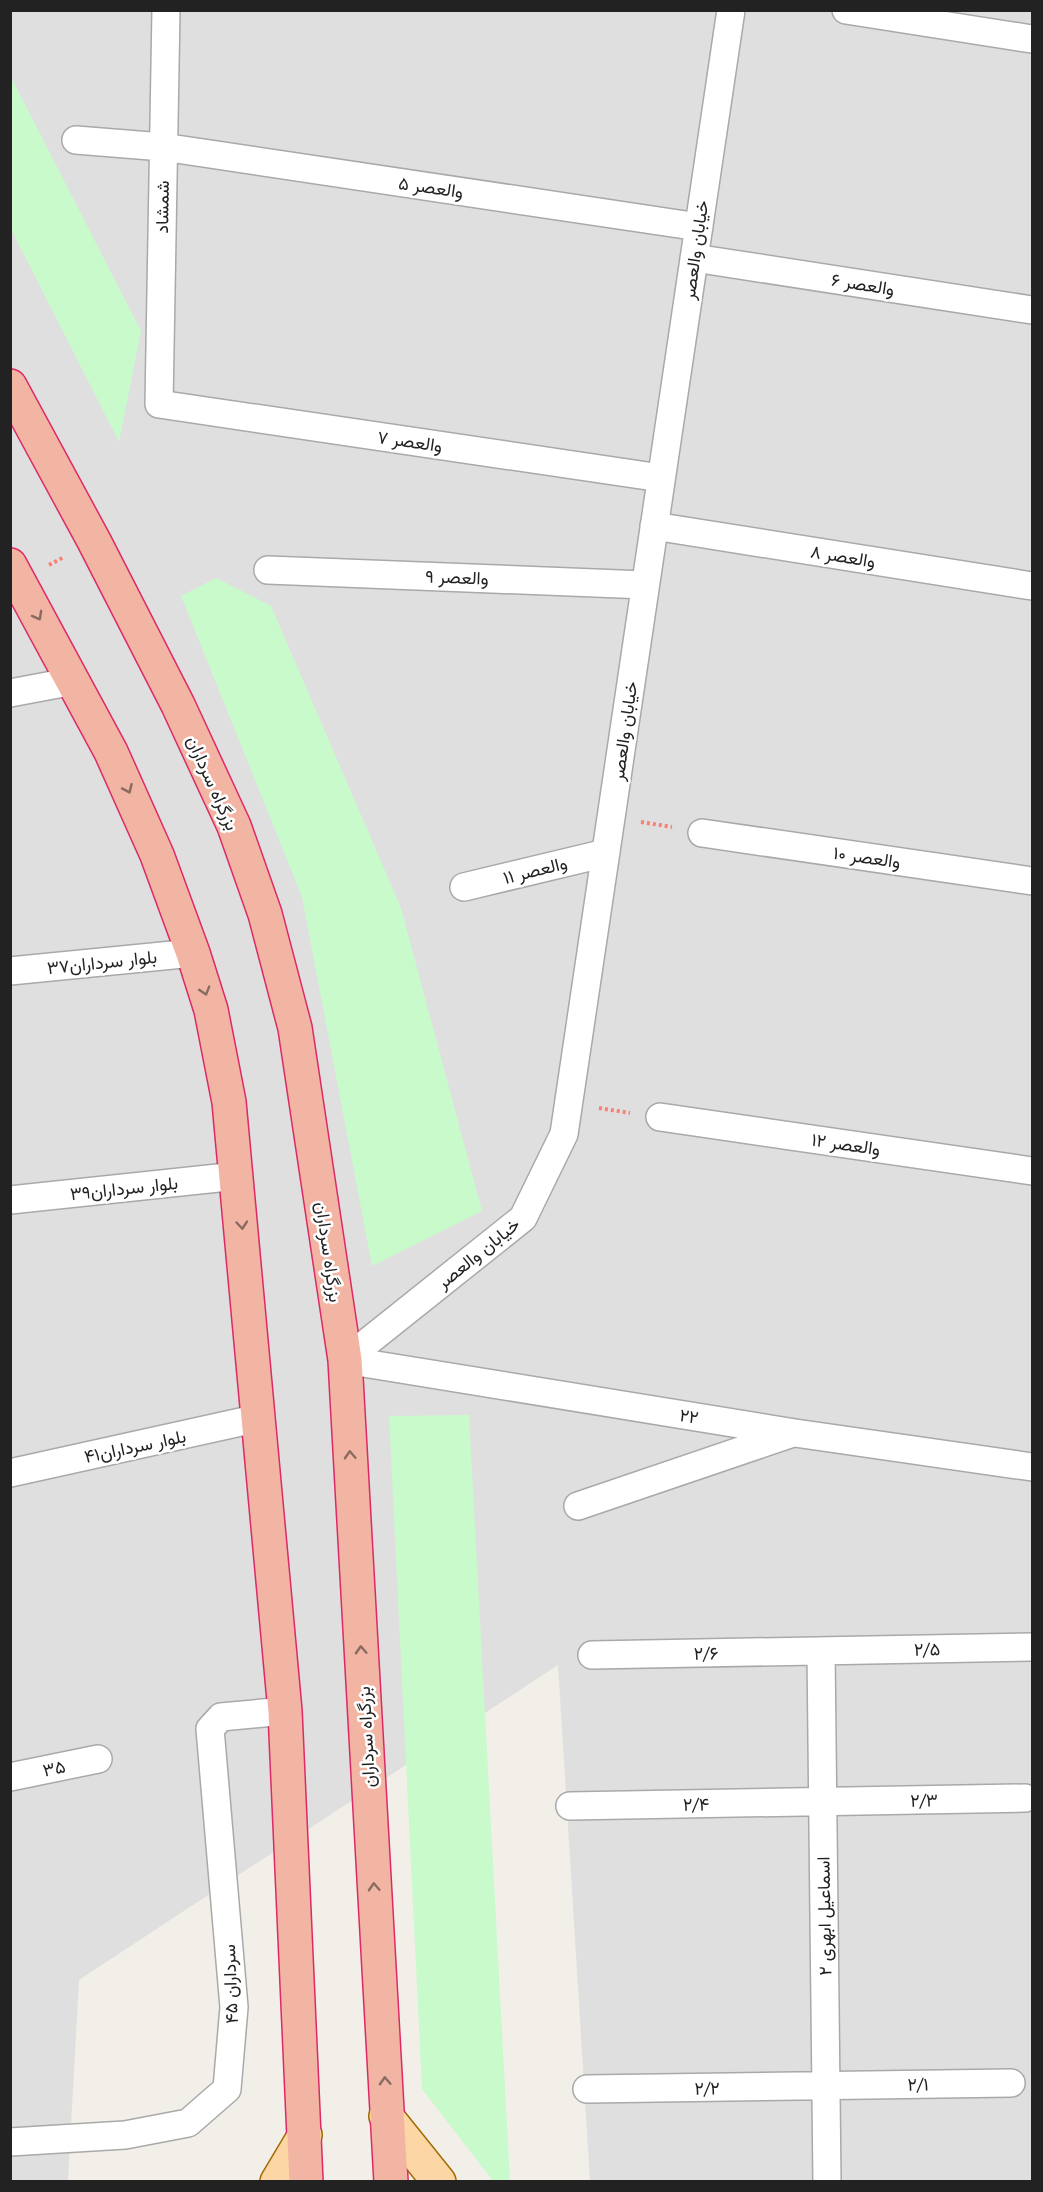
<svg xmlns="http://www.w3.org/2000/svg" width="1043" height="2192" viewBox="0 0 1043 2192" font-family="'PT Sans',Vazirmatn,sans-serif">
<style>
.residential{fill:#e0dfdf}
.park{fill:#c8facc}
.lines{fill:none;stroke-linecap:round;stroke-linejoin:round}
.minor-casing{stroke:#a9a9a9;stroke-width:30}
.primary-casing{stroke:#a06b00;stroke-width:36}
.trunk-casing{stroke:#dc2a67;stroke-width:36}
.path{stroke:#fa8072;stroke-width:4;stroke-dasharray:3 3;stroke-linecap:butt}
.minor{stroke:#fff;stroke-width:27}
.primary{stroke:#fcd6a4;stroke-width:33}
.trunk{stroke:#f2b4a3;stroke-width:33}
.oneway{stroke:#8a6b62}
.labels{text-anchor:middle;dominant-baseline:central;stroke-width:5;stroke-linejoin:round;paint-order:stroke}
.street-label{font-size:18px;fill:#222;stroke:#fff}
</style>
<rect width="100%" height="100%" fill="#f2efe9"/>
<!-- residential -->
<path class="residential" d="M11,11H1032V2181H590L558,1665L79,1980L68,2181L11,2182Z"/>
<!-- park -->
<path class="park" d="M11,77L141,331L119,442L11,229Z
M216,578L271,606L401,908L482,1211L372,1266L302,897L181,596Z
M469,1415L510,2181H493L422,2089L389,1416Z"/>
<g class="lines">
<!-- minor casing -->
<g class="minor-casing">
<path id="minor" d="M166,10L159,404L661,478
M846,10L1032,39
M76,140L163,147L699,227
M694,258L1032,310
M654,526L1032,586
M268,570L645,585
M10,693L74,681
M702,833L1032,881
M464,887L606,853
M10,971L193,953
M660,1117L1032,1171
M10,1200L237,1176
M345,1360L523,1218L564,1134L731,10
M345,1360L795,1433L1032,1467
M10,1473L259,1418
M578,1506L790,1434
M821,1651L827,2182
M592,1655L1032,1647
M10,1777L98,1759
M570,1806L1025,1798
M587,2089L1011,2083
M10,2142L125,2135L188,2123L227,2089L234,2007L210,1729L221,1717L285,1711"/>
</g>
<!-- primary casing -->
<g class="primary-casing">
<path id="primary" d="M386,2116L439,2182
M277,2182L305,2135"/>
</g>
<!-- trunk casing -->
<g class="trunk-casing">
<path id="trunk" d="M10,386L94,541L178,705L234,826L265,914L295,1028L345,1360L391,2182
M10,565L111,752L157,855L193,953L211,1010L229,1102L285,1711L306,2182"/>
</g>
<!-- path -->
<path class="path" d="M49,565L64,557
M641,822L672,827
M599,1108L630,1113"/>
<!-- minor -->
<use href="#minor" class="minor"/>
<!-- primary -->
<use href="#primary" class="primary"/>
<!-- trunk -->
<use href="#trunk" class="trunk"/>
</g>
<!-- one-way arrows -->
<defs><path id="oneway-chevron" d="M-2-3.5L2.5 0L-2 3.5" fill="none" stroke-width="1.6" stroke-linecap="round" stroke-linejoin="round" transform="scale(1.5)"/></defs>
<g class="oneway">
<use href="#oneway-chevron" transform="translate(38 616) rotate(61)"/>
<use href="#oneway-chevron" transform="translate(128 789) rotate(66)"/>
<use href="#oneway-chevron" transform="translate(205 991) rotate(73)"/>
<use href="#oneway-chevron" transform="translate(242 1225) rotate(85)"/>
<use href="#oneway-chevron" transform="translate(350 1455) rotate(-93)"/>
<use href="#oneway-chevron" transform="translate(361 1650) rotate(-93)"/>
<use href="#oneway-chevron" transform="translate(374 1887) rotate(-93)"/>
<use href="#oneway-chevron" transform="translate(385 2081) rotate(-93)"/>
</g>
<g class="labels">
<!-- street labels -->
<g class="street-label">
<text transform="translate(431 187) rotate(8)">والعصر ۵</text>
<text transform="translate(162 207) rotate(-89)">شمشاد</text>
<text transform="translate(695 250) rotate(-82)">خیابان والعصر</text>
<text transform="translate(863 284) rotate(9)">والعصر ۶</text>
<text transform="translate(410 441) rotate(8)">والعصر ۷</text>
<text transform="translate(843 556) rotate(9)">والعصر ۸</text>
<text transform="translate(457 577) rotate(2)">والعصر ۹</text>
<text transform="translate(624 731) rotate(-82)">خیابان والعصر</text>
<text transform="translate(213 783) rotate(66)">بزرگراه سرداران</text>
<text transform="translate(867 857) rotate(8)">والعصر ۱۰</text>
<text transform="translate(535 870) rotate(-14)">والعصر ۱۱</text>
<text transform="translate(102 962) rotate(-6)">بلوار سرداران۳۷</text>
<text transform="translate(846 1144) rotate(8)">والعصر ۱۲</text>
<text transform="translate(124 1188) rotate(-6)">بلوار سرداران۳۹</text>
<text transform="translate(329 1252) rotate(82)">بزرگراه سرداران</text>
<text transform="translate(478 1253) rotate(-39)">خیابان والعصر</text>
<text transform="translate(689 1416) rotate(9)">۲۲</text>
<text transform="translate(135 1446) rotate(-12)">بلوار سرداران۴۱</text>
<text transform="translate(927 1649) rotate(-1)">۲/۵</text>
<text transform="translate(706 1653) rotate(-1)">۲/۶</text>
<text transform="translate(366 1737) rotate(-93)">بزرگراه سرداران</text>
<text transform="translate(54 1768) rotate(-12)">۳۵</text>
<text transform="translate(924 1800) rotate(-1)">۲/۳</text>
<text transform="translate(696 1804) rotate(-1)">۲/۴</text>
<text transform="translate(824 1916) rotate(-91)">اسماعیل ابهری ۲</text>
<text transform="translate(230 1984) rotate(-92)">سرداران ۴۵</text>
<text transform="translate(918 2084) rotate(-1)">۲/۱</text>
<text transform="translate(707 2088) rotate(-1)">۲/۲</text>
</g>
</g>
<!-- border -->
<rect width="1043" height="2192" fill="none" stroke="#222222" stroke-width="24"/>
</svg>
